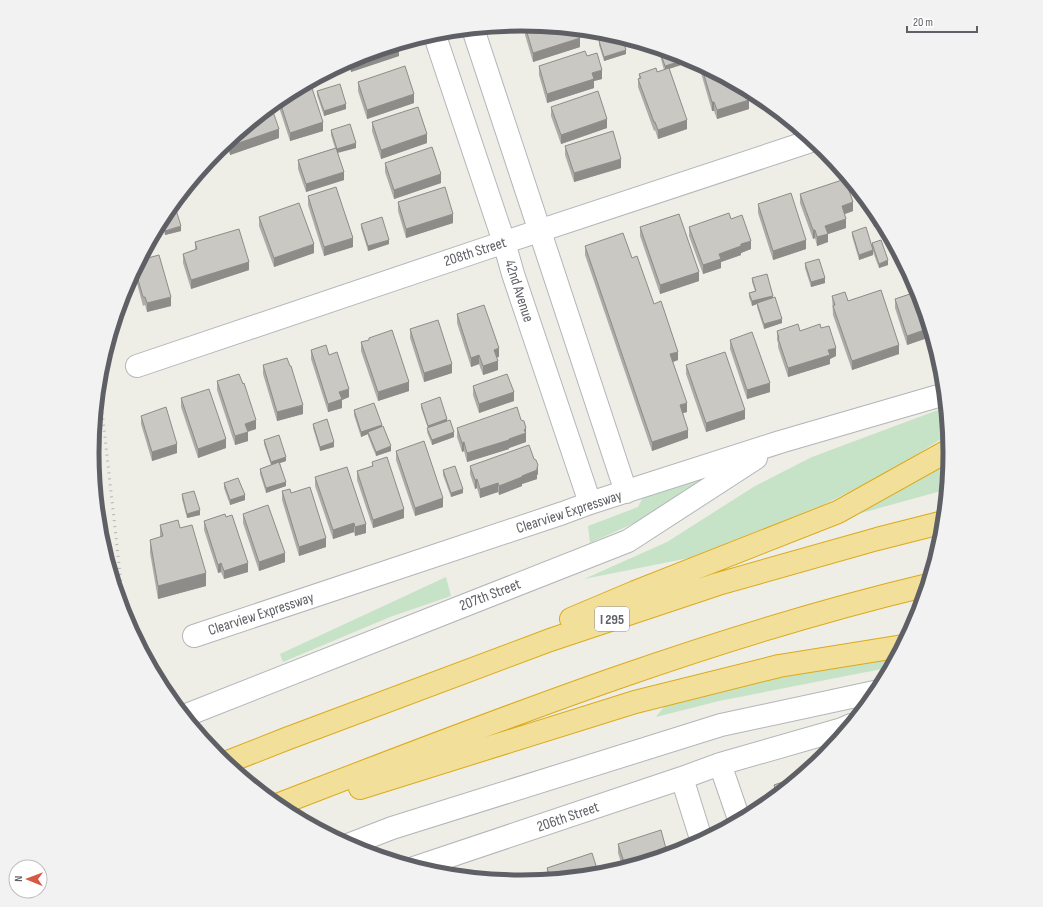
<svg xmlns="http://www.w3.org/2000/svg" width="1043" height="907" viewBox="0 0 1043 907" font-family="'Sofia Sans Condensed',sans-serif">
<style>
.green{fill:#c6e3c7}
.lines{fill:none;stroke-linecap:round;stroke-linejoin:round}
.minor-casing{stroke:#b3b5b9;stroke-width:24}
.highway-casing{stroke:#dcaa19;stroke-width:24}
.minor{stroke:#fff;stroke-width:22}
.highway{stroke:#f2e09a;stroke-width:22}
.rail{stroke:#b4b4b5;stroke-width:3;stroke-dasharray:1 5;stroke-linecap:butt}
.wall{fill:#aeaca8}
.shaded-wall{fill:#8d8c88}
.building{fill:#cac8c3;stroke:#8d8c88}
.labels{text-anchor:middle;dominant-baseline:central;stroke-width:3;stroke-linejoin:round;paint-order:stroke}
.shield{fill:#fff;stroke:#8e9093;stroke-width:1}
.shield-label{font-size:14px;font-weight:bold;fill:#5e6065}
.street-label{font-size:15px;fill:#5e6065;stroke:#fff}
.rim{fill:none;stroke:#5e6065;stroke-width:5}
</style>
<rect width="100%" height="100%" fill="#eeede6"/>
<!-- green -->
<path class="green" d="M946,407L949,434L889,472L823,505L689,558L584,579L667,542L755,486L812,457Z
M951,456L948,489L858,514L867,504Z
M708,474L702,483L639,521L590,543L588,526L638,507L643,497Z
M446,577L451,596L390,617L283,662L280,654Z
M898,655L892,667L719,701L656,717L666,704L731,687Z"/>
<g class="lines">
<!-- minor casing -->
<g class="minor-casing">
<path id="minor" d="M473,29L626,492
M434,33L504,242L513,274L590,503
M137,366L484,249L814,140
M194,636L563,513L590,503L780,442L945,394
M184,716L628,541L756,458
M720,764L740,822
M682,778L702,842
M348,845L392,828L721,725L879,691
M414,868L682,778L720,764L842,729L851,725"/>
</g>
<!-- highway casing -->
<g class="highway-casing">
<path id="highway" d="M571,619L635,592L838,512L951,449
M225,763L286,739L550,640L718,584L877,539L944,522
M360,788L635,702L779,666L903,646
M277,805C490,723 705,638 928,585"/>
</g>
<!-- minor -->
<use href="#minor" class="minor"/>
<!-- highway -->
<use href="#highway" class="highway"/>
<!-- rail -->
<path class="rail" d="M99,383L125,619
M92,452L103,546"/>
</g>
<!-- wall -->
<path class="wall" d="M525,26L580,47L533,62L525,35Z
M599,41L626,54L604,61L599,45Z
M644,44L656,48L646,51Z
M658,48L679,55L681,65L669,69L687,129L658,139L655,130L654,131L638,87V79L639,78V74L657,72L664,70Z
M399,56L351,72L348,62L357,57Z
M587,56L602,79L594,81V88L547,103L539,75V66Z
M701,65L746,89L749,109L717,119L714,111H712L701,73Z
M358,82L414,103L367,119L358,91Z
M317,91L346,109L324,116L317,95Z
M755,94L760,97L768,103L761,105L758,96L756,97Z
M283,96L323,131L290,141L277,101Z
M271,106L279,138L230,155L226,143Z
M551,107L607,128L561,144L551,116Z
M372,122L427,143L381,159L372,131Z
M331,130L356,148L338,153L344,180L306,192L298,169V160L335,148L331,135Z
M565,146L621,168L574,182L565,155Z
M385,163L441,183L394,199L385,172Z
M800,194L853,211L845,214L846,228L828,234V242L817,246L815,238L813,239L800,203Z
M308,196L353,247L324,256L308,205Z
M863,196L879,215L874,227Z
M398,202L453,223L406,238L398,211Z
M758,204L806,249L773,260L758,213Z
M165,215L181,231L165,235L161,221Z
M259,217L314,253L274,267L259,226Z
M731,219L751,249L741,253V255L721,262V268L703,274L689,236V227Z
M361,224L389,244L368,251L361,228Z
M640,227L699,281L660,294L640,236Z
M852,232L872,246V243L888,265L879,268L873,252V255L859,260L852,236Z
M195,242L249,270L191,289L183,263V254L195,250Z
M585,246L632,258L654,304L678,360L673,362L687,412L683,413L688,438L652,451L585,255Z
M140,260L171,306L147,312L145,305L143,306L134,272Z
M805,263L825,283L811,287L805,268Z
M752,278L773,298L782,323L764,329L757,307V304L752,306L749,297V293L755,291L752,282Z
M919,291L933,336L907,345L895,308V299Z
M832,296L848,301L899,354L852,370L833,315Z
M457,314L499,357H497L498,370L483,375L479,364L471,367L457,323Z
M821,328L836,356L830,359V364L788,377L778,347V343L777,340V331H800Z
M410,329L452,373L424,382L410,338Z
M369,338L409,391L378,401L361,351V342L369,340Z
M730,340L770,392L747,399L730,349Z
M311,350L329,355L349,397L342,400V408L328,412L311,359Z
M263,365L303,414L277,421L263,374Z
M686,365L745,419L706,432L686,374Z
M217,381L243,384L256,429L248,432V441L235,445L217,390Z
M473,386L514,401L479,413L473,395Z
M181,398L226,448L198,458L181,407Z
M421,404L447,421L454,437L432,445L427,432L428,428L421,408Z
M354,410L382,427L391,451L376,456L368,436V434L361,437L354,415Z
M141,416L177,453L152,461L141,424Z
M521,420L526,437V442L509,448V449L467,462L464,451L462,452L457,437V428Z
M313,424L334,447L320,451L313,428Z
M264,440L286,461L280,463L286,486L266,493L260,474V469L271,465L264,444Z
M396,451L443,507L415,516L396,460Z
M372,462L404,518L373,528L357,480V471L372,466Z
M470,466L538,474L537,475V479L522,484V486L499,495L498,492L480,498L477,488L475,489L470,474Z
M443,470L463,493L451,497L443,475Z
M315,477L366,533L355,536L354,532L333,539L315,486Z
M224,483L245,500L230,505L224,488Z
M282,491L291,493L326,547L299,556L282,500Z
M182,494L200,515L187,518L182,499Z
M243,514L285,562L259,571L243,523Z
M204,521L248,572L224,579L221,572L218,573L204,530Z
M160,525L180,528L206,586L158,599L150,553V540L160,537Z
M803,775L774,799V785Z
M618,844L668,856L623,869L618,853Z
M547,868L599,875L549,880L547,877Z"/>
<!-- shaded-wall -->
<path class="shaded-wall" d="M580,38V47L533,62V53Z
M649,46L656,48L646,51V47Z
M399,48V56L351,72V63Z
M626,50V54L604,61V57Z
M681,61V65L665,70V66Z
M333,70V74L312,81Z
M602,70V79L594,81V88L547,103V94L592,73Z
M414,94V103L367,119V110Z
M761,97L768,103L761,105Z
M749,100V109L717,119V110Z
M712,102H714V111H712Z
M346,104V109L324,116V111Z
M607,119V128L561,144V135Z
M687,120V129L658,139V130Z
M323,122V131L290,141V133Z
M279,129V138L230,155V146Z
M427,134V143L381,159V150Z
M356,143V148L336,153V149Z
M215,153V158L210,160Z
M621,159V168L574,182V173Z
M344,172V180L306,192V184Z
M441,174V183L394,199V190Z
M853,202V211L842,215V206Z
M453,214V223L406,238V229Z
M879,216L883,224L874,227V218Z
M846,219V228L828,234V242L817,246V237L825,226Z
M181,226V231L165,235V231Z
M813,230H815V238L813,239Z
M353,238V247L324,256V247Z
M389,240V244L368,251V246Z
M806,240V249L773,260V251Z
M751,241V249L741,253V255L721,262V268L703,274V265L719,254L741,244Z
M314,244V253L274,267V258Z
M873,250V255L859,260V255Z
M888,260V265L879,268V264Z
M249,262V270L191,289V280Z
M699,272V281L660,294V285Z
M825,278V283L811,287V282Z
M773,296V300L757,303V304L752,306V301Z
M171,297V306L147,312V303Z
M782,319V323L764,329V324Z
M930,328L933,336L907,345V336Z
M899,345V354L852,370V361Z
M499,348V357L494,358V350Z
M836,348V356L830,359V364L788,377V368L828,350Z
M678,352V360L670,363V354Z
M479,355V364L471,367V358Z
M498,361V370L483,375V366Z
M452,364V373L424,382V373Z
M409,382V391L378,401V392Z
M770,383V392L747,399V390Z
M349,389V397L342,400V408L328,412V404L339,392Z
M514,392V401L479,413V404Z
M687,403V412L680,414V405Z
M303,405V414L277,421V412Z
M745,410V419L706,432V423Z
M447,419V424L428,430V426Z
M256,420V429L245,432V424Z
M382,425V430L368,432V434L361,437V432Z
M526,428V442L509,448V449L467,462V453L509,439L524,430Z
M688,430V438L652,451V442Z
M248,432V441L235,445V436Z
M454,432V437L432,445V440Z
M226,439V448L198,458V449Z
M334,442V447L320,451V447Z
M464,442V451L462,452V443Z
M177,444V453L152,461V452Z
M391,446V451L376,456V452Z
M286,457V461L271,466V462Z
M538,465V474L537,475V479L522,484V486L499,495V486L522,476L537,468Z
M477,479V488L475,489V480Z
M286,482V486L266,493V488Z
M498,483V492L480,498V489Z
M463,489V493L451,497V493Z
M245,495V500L230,505V500Z
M443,498V507L415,516V508Z
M404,509V518L373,528V520Z
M200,510V515L187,518V514Z
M354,523V532L333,539V530Z
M366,524V533L355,536V527Z
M326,538V547L299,556V547Z
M285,553V562L259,571V562Z
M221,563V572L218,573V565Z
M248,563V572L224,579V571Z
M206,573V586L158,599V586Z"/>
<!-- building -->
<path class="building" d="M529,25L578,30L580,38L533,53L525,26Z
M616,35L622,37L626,50L604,57L599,41Z
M398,44L399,48L351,63L350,60L357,57Z
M659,49L679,55L681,61L665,66Z
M585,51L587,56L597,53L602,70L592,73L594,79L547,94L539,66Z
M701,65L746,89L749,100L717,110L714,102H712Z
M405,66L414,94L367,110L358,82Z
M656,68L657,72L669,68L687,120L658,130L655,122H654L638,79L641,78L639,74Z
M310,82L323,122L290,133L279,99L283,96Z
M340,84L346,104L324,111L317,91Z
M598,91L607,119L561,135L551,107Z
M271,106L279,129L230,146L228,141Z
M418,107L427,134L381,150L372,122Z
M350,124L356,143L337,149L331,130Z
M613,131L621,159L574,173L565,146Z
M432,147L441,174L394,190L385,163Z
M336,148L344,172L306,184L298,160Z
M845,179L853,202L842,206L846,219L825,226L828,234L817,237L815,230H813L800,194Z
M336,187L353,238L324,247L308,196Z
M445,187L453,214L406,229L398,202Z
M791,193L806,240L773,251L758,204Z
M868,202L879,215V216L874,218Z
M299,203L314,244L274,258L259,217Z
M176,210L181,226L165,231L162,220L166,213Z
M729,213L731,219L742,215L751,241L741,244V246L719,254L721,259L703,265L689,227Z
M679,214L699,272L660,285L640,227Z
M382,217L389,240L368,246L361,224Z
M866,227L873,250L859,255L852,232Z
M239,229L249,262L191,280L183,254L197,249L195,242Z
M623,233L632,258L637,256L654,304L661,301L678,352L670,354L687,403L680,405L688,430L652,442L585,246Z
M881,240L888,260L879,264L872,243Z
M159,255L171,297L147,303L145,297H143L135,269L140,260Z
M819,259L825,278L811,282L805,263Z
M767,274L773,296L752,301L749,293L756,291L752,278Z
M881,290L899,345L852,361L833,306L835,305L832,296L845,292L848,301Z
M919,291L930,328L907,336L895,299Z
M775,297L782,319L764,324L757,303Z
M484,305L499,348L494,350L498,361L483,366L479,355L471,358L457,314Z
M438,320L452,364L424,373L410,329Z
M798,324L800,331L820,324L821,328L829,326L836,348L828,350L830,355L788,368L778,338H779L777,331Z
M392,330L409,382L378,392L361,342L369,340V338Z
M752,332L770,383L747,390L730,340Z
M326,345L329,355L337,352L349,389L339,392L342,399L328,404L311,350Z
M725,352L745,410L706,423L686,365Z
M287,358L290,366H291L303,405L277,412L263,365Z
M239,374L243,384L244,383L256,420L245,424L248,432L235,436L217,381Z
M507,374L514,392L479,404L473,386Z
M209,389L226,439L198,449L181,398Z
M440,397L447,419L428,426L421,404Z
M374,403L382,425L361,432L354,410Z
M166,407L177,444L152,452L141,416Z
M517,407L521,420L524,421L526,428L524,430L526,433L509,439V440L467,453L464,442L462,443L457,428Z
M327,419L334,442L320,447L313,424Z
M450,420L454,432L432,440L427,428Z
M383,426L391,446L376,452L368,432Z
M279,435L286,457L271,462L264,440Z
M424,441L443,498L415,508L396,451Z
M529,445L534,459L536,460L538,465L537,468V470L522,476V477L499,486L498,483L480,489L477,479L475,480L470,466Z
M387,457L404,509L373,520L357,471L373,466L372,462Z
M279,462L286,482L266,488L260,469Z
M455,466L463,489L451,493L443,470Z
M347,467L366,524L355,527L354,523L333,530L315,477Z
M238,478L245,495L230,500L224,483Z
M310,487L326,538L299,547L282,491L290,489L291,493Z
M194,491L200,510L187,514L182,494Z
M268,505L285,553L259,562L243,514Z
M225,514L226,517L232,515L248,563L224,571L221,563L218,565L204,521Z
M178,520L180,528L192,525L206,573L158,586L150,540L163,536L160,525Z
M803,775L778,796L774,785Z
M661,830L668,856L626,868L618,844Z
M592,853L599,875L551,880L547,868Z
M521,875L523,883L502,881Z"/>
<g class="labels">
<!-- shield labels -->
<rect class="shield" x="595" y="607" width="34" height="24" rx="3"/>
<g class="shield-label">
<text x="612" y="619">I 295</text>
</g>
<!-- street labels -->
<g class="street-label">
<text transform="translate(475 252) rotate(-18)">208th Street</text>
<text transform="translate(519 291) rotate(72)">42nd Avenue</text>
<text transform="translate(569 512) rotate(-18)">Clearview Expressway</text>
<text transform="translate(490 595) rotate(-21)">207th Street</text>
<text transform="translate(261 614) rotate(-18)">Clearview Expressway</text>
<text transform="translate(568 817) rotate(-19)">206th Street</text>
</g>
</g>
<!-- crop -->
<path d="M0 0H1043V907H0ZM99 453a422 422 0 1 1 844 0a422 422 0 1 1-844 0Z" fill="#f2f2f3" fill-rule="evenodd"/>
<path class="rim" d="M99 453a422 422 0 1 1 844 0a422 422 0 1 1-844 0Z"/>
<!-- north arrow -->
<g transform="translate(28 879) rotate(271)"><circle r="19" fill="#ffffff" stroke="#bfbfc1"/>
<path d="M0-3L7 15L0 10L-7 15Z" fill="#d75844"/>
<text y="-6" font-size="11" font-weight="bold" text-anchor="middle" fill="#5e6065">N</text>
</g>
<!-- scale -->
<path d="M907 26v6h70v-6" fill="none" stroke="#5e6065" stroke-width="2"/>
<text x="913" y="26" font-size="12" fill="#5e6065" stroke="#ffffff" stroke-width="3" paint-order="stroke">20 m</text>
</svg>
